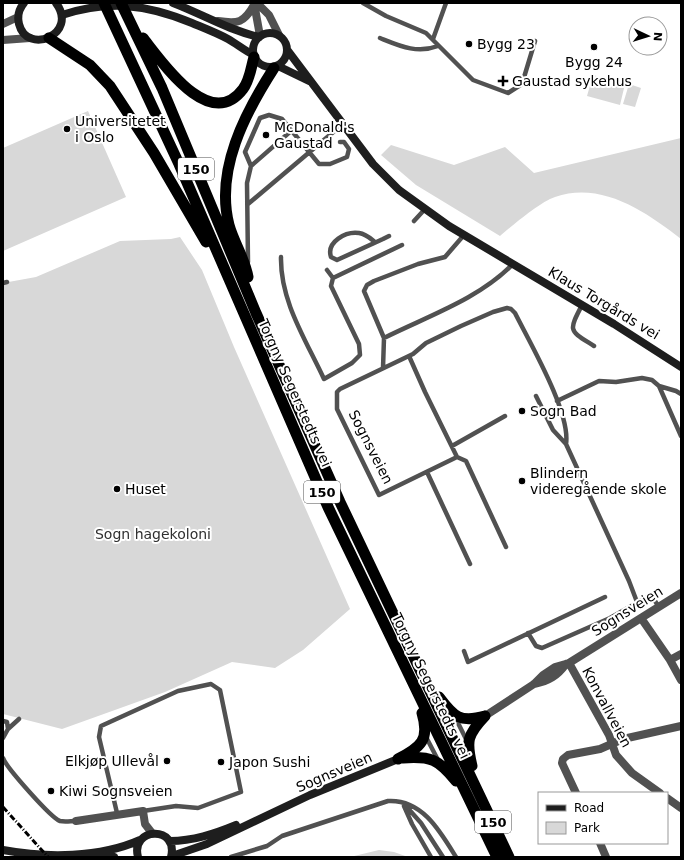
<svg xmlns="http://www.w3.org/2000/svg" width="684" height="860" viewBox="0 0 684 860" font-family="'DejaVu Sans',sans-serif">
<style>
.green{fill:#d8d8d8}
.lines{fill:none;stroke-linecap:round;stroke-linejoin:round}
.service{stroke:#515151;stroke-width:4.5}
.minor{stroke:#515151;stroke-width:8}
.tertiary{stroke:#515151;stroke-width:8}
.secondary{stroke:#1e1e1e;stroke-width:8}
.trunk{stroke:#000;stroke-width:11}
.rail{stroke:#000;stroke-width:3;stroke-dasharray:6 2 1 2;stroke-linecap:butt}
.poi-dot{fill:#000;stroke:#fff;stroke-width:1.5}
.labels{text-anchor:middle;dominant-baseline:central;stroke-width:4;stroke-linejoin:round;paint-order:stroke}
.shield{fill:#fff;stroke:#4c4c4c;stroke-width:1}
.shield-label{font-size:13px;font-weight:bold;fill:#000}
.poi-label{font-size:14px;fill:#000;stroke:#fff;text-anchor:start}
.street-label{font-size:14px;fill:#000;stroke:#fff}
.park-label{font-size:14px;fill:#2f2f2f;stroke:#fff}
</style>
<rect width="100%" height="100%" fill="#fff"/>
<!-- green -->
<path class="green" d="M593,75L625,84L620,105L587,96Z
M629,84L641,88L635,107L623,104Z
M88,111L126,197L3,251V148Z
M681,138V239C646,212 602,181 555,197C540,202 513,225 500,236L416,185L381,155L391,145L454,165L505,147L534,173Z
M180,237L202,270L234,347L350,609L303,650L275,668L232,662L165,692L62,729L3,714V283L36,277L120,241L171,239Z
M379,850L394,852L408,857H350Z"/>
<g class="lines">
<!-- service -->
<path class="service" d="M363,3L386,16L426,33L473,80L508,93L522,84L535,41
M380,38C400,46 417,54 438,46
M433,39L446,3
M251,166L245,152L260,118L269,115L282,119L319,164H330L347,157L349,149L344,142H340
M248,204L344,123
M414,221L425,209
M375,242C370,238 366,234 359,233C346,231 326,242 331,257L337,260L383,239L389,236
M281,257C280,301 306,340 324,379L352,363L360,355L359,344L331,286L333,278L402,245
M248,262L247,183L251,166L291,131
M327,270L333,278
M3,283L7,282
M582,305C568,332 569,330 594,346
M384,338C428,316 479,299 513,264
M409,356L425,392L457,457L466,461L506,547
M383,368L384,338L364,291L367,285L374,281L418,264L445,257L464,235
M659,386L676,391L681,394
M536,396L553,430L566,444L629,581L637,602
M557,401L599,381L616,382L642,378L652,380L659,386L681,436
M452,446L505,416
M457,457L379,495L337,409V392L340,389L413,354L426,343L461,326L493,312L507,308L511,309L515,313C530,343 571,413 566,444
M427,472L470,564
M528,633L536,646L542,648L610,618L651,595L659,607
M464,651L468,662L605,597
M455,717L467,741
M3,721L7,722L8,729
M425,735L438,760
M3,738L8,729L19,719
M3,758C6,767 51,818 60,821C65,822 71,821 76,821
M405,805L421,823L443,857
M404,806L412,824L431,857
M117,813L99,737L101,726L178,691L211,684L220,690L241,792L198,808L176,806L143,811
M231,857L267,846L282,836L388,801C422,799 440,831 456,857"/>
<!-- minor -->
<path class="minor" d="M641,618L670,660L681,680
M670,660L681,654
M569,663L609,735L616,755L632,773L660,793
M534,684C549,681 557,676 566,664
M485,716L534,684L543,675L555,667L569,663L681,593
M576,793L562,763L563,759L568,755L600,749L623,739L681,726
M667,798L681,808
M76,821L143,811L145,824L152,833
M600,843L606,857"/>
<!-- tertiary -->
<path class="tertiary" d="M254,3L260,36
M257,3L269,15L279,35
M218,21C238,24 244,23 254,5
M3,24L18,17
M3,40L30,38"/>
<!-- secondary -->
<path class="secondary" d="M24,3C19,9 17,16 19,24C27,56 79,34 56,3
M173,3C202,14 228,30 259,37
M62,15C109,0 146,4 192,23C204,28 217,33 228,39C237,44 245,51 254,55
M253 50a17 17 0 1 1 34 0a17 17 0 1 1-34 0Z
M288,51L373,164L399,190L449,226L614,324L681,367
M278,66L309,81
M170,841C193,841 214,834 236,825
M3,850C46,858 100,858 140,840
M95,853L114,857
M172,856L207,844L310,795L398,759
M138,857C130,827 179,825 171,857"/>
<!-- trunk -->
<path class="trunk" d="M104,3L179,164L328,507L497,857
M121,3L162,88L256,313L340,502L509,857
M49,38L90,65L110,86L154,153L206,242
M143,38C162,62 210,133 243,89C250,80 251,67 254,57
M248,277C245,259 234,243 229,225C215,170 245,113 274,68
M439,697C454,717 460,723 485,716
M403,758C431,756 438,759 456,781
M398,759C421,747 430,740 422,713
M472,766C466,741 467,735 485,716"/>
<!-- rail -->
<path class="rail" d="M3,807L48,857"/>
</g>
<!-- markers -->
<g class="poi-dot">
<circle cx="469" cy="44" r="4"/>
<circle cx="594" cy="47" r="4"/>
<path d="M501 75h4v4h4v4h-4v4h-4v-4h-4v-4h4z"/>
<circle cx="67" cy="129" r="4"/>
<circle cx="266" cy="135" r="4"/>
<circle cx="522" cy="411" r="4"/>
<circle cx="522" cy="481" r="4"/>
<circle cx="117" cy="489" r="4"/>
<circle cx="167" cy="761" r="4"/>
<circle cx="221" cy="762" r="4"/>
<circle cx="51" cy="791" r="4"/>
</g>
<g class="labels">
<!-- shield labels -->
<g class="shield">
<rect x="178" y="158" width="36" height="22" rx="3"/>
<rect x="304" y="481" width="36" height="22" rx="3"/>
<rect x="475" y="811" width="36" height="22" rx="3"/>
</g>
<g class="shield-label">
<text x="196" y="169">150</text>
<text x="322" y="492">150</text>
<text x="493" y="822">150</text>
</g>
<!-- poi labels -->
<g class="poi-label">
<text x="477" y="44">Bygg 23</text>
<text x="594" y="62" text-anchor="middle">Bygg 24</text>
<text x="512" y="81">Gaustad sykehus</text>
<text x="75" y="121">Universitetet<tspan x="75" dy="16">i Oslo</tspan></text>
<text x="274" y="127">McDonald's<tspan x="274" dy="16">Gaustad</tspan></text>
<text x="530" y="411">Sogn Bad</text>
<text x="530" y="473">Blindern<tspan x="530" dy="16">videregående skole</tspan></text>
<text x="125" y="489">Huset</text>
<text x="159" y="761" text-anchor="end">Elkjøp Ullevål</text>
<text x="229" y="762">Japon Sushi</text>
<text x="59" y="791">Kiwi Sognsveien</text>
</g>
<!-- street labels -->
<g class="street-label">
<text transform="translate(604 303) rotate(31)">Klaus Torgårds vei</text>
<text transform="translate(295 393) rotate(66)">Torgny Segerstedts vei</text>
<text transform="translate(371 447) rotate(63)">Sognsveien</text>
<text transform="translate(627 611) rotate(-32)">Sognsveien</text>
<text transform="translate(431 686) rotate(64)">Torgny Segerstedts vei</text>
<text transform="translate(607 707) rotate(62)">Konvallveien</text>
<text transform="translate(334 772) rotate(-23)">Sognsveien</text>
</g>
<!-- park labels -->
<g class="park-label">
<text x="153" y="534">Sogn hagekoloni</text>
</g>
</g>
<!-- border -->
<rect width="684" height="860" fill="none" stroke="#000000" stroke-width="8"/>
<!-- legend -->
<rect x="538" y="792" width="130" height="52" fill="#ffffff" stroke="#999999"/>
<rect x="546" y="805" width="20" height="6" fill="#1e1e1e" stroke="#999999"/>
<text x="574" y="812" font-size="12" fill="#000000">Road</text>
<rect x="546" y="822" width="20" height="12" fill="#d8d8d8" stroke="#999999"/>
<text x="574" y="832" font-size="12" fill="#000000">Park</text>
<!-- north arrow -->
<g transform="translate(648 36) rotate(94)"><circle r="19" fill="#ffffff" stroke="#999999"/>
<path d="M0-3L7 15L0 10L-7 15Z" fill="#000000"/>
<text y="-6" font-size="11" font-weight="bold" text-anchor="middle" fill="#000000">N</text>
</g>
</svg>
